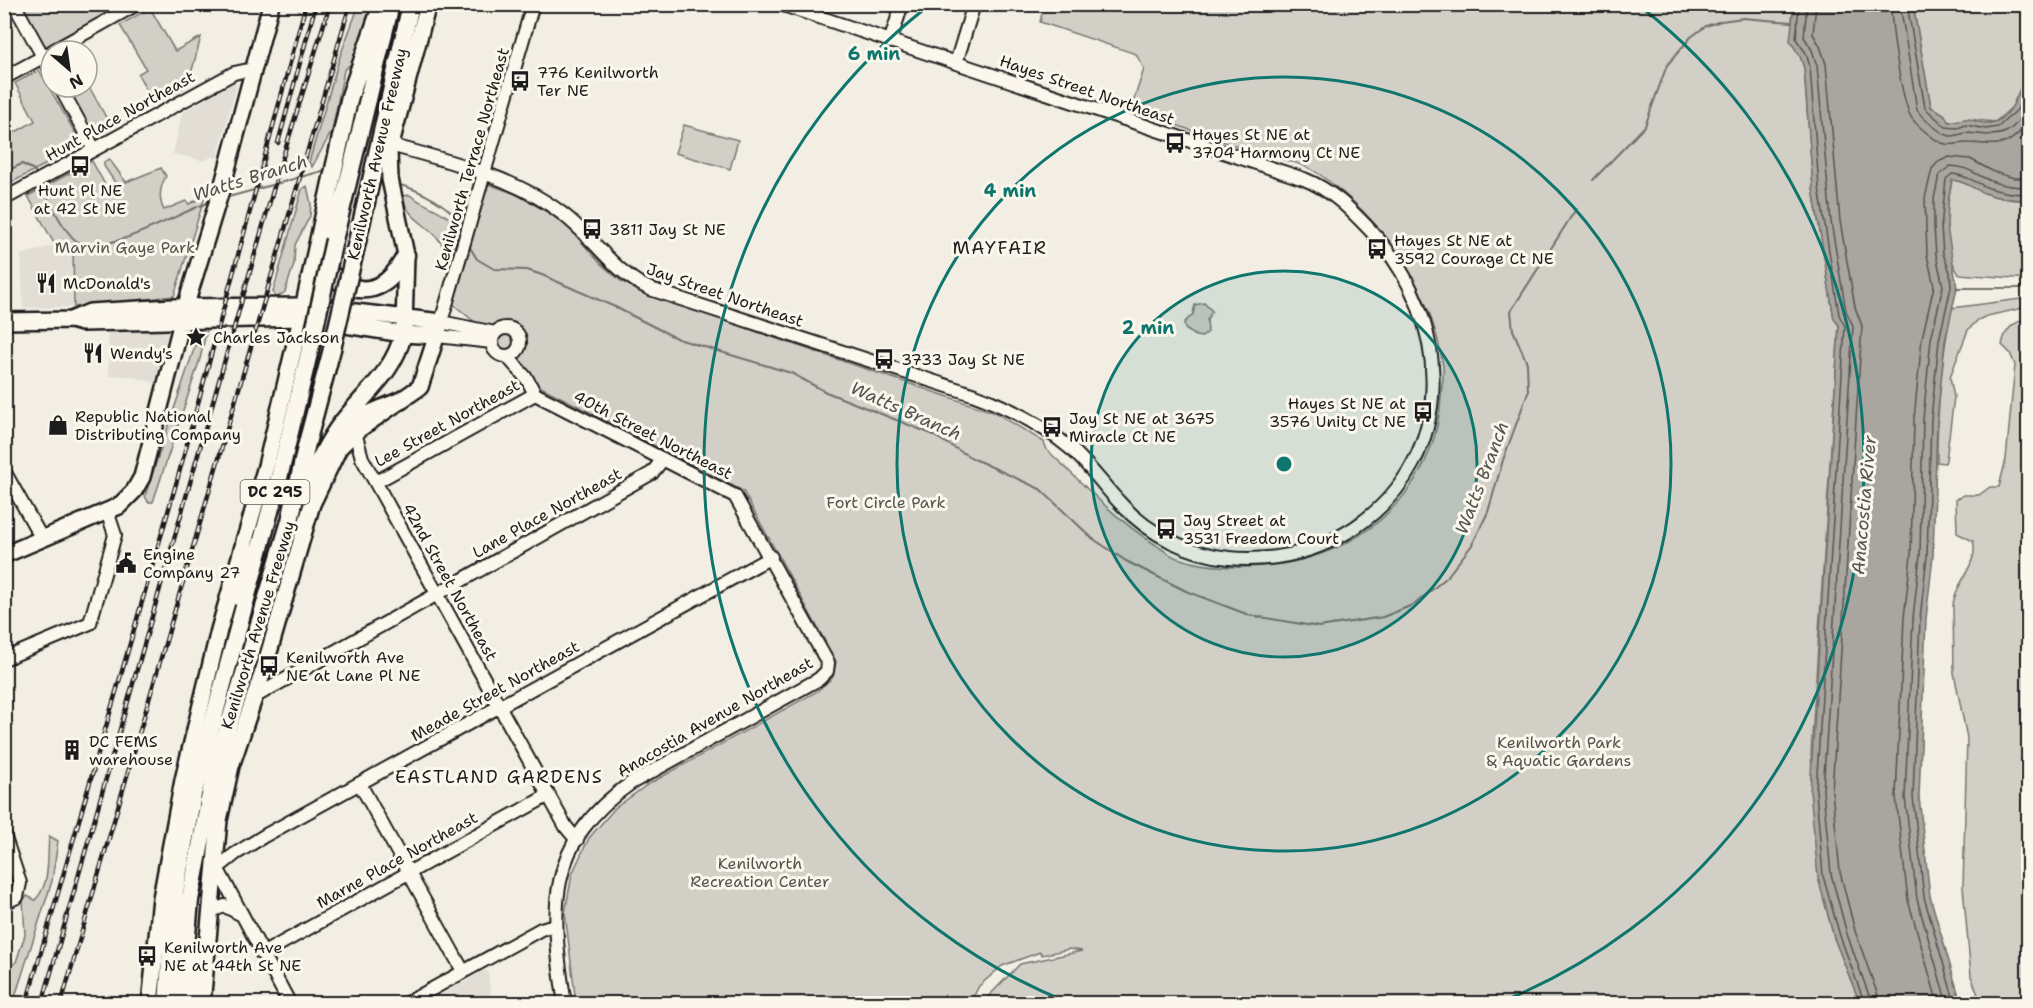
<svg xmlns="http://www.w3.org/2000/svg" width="2033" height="1008" viewBox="0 0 2033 1008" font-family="'Shantell Sans',sans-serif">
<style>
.built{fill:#e2ded5}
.green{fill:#d2cfc6;stroke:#777671;stroke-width:1.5}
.water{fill:#a9a6a0;stroke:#716f6b;stroke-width:1.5}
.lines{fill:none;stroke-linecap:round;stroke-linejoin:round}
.shore{stroke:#545351;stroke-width:1.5}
.stream{stroke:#716f6b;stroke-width:2}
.minor-casing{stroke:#1c1c1c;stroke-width:16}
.major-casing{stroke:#1c1c1c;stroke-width:20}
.highway-casing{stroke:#1c1c1c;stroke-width:21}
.minor{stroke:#fbf7ec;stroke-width:12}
.major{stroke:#fbf7ec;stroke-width:15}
.highway{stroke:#fbf7ec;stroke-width:16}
.rail-casing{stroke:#1c1c1c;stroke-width:4.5}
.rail{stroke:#fbf7ec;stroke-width:2;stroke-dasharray:7;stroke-linecap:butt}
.highway-bridge-casing{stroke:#1c1c1c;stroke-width:21;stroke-linecap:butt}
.highway-bridge{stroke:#fbf7ec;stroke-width:16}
.ring{fill:none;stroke:#0f766e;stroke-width:3}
.labels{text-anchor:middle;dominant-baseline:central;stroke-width:6;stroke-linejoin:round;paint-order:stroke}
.shield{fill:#fbf7ec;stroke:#5f5e5a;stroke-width:1.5}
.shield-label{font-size:15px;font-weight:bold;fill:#1c1c1c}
.poi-label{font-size:16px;fill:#1c1c1c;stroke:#fbf7ec;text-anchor:start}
.street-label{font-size:16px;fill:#1c1c1c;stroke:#fbf7ec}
.park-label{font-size:16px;fill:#53524f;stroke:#fbf7ec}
.water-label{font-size:18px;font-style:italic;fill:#545351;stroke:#fbf7ec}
.neighbourhood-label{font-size:18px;letter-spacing:1.5px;fill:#1c1c1c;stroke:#fbf7ec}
.centre{fill:#0f766e;stroke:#fbf7ec;stroke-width:3}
.ring-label{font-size:18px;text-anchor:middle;font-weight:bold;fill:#0f766e;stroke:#fbf7ec;stroke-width:6;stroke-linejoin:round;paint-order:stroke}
</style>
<rect width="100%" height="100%" fill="#f2eee4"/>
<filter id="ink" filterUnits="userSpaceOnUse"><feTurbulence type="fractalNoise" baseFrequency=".0167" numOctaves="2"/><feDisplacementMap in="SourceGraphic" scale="12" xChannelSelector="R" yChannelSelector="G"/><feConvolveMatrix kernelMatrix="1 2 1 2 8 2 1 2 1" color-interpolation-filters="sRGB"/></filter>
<g filter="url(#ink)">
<!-- built -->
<path class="built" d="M234,82L237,84L217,158L212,156L205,161L173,154L182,113Z
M55,245L73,246L74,307L23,308L21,255Z
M164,330L168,333L156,383L129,376H109L108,331Z
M485,970L488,972L492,1003H426Z"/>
<!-- green -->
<path class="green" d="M21,5H106L110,12L44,47Z
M359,5H371L358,50L354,61L344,70L332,131L312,167L309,162L340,56Z
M1044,5H1794C1788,33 1796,42 1804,68L1813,188L1834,319L1839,325L1811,753L1818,877L1834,938L1860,1003L1330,1004L1306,995L1283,1004L982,1003L1020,964L1082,951L1069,949L1042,955L1040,952L1002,966L979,986L970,1003H576L565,913L572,874L589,838L615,808L647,785L816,692L833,677L836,661L743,491L539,386L518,370L495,339L453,304L488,184L516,194L563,221L600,263L622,282L757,332L996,413L1044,442L1047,450C1083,483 1114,519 1156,545C1162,549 1169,555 1177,558C1215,571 1266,569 1305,559C1382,538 1437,476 1441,396C1442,386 1444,375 1443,366C1432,289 1382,218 1319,174C1300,161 1271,157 1248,150C1209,137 1170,123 1131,109L1144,69L1136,54L1040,22Z
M1913,5H2028V70L2012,107L1995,122L1966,119L1949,122L1944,114L1931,107Z
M150,8L175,51L201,37L188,85L154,104L138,74L146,69L120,25Z
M39,70L82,145L5,186V138L35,121L15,83Z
M87,83L112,128L95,138L67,87H87Z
M684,125L738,140L730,169L675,153Z
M109,159L126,182L161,168L166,176C160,187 158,199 164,210L186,201L189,204L205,196L174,296L74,307L73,246L55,245L28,196L92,161L109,192L118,187L104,166V162Z
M1952,180C1965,181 1974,189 1987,193C2001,199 2013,201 2028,200V279L1959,274C1941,249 1946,209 1952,180Z
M307,186L311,204L310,216L295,245L294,264L285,292L276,298L273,292L302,189Z
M410,195C427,210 468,213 454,247L445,251C434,223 407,223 403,196Z
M2028,298V307L1987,316L1978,320L1968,330L1950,377L1954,397L1946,460L1945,463L1937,462C1937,410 1941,359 1952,308Z
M1204,303L1212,311L1207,320L1208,332L1202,337L1196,336L1185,329L1184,323L1193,314L1195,305Z
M2028,319V1003H1981L1971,976L1963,887L1967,738L1954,673L1953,606C1954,584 1980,563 1973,541L1957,533L1956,499L1964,495H1979L1990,487H1999L2006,459L2015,365L2010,353L2002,345C2005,329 2013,322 2028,319Z
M201,328L207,329L200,359L153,502H148L145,496Z
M49,836L58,841L52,881L13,1003H5V961L9,967L16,962L25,935L23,900L27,896L35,900C51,885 47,856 49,836Z"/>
<!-- water -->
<path class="water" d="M1794,5H1913L1931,107L1944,114L1949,122C1956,122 1961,118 1968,119C1974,120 1980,123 1986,123C2012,124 2020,88 2028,70V200C2013,200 1999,199 1984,193C1972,188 1965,181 1952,180L1948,201L1947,227L1957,288L1945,341L1937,420L1933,556L1926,619L1919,797L1930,896L1961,1003H1860L1834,938L1818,877L1810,791L1839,325L1834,319L1813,188L1804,68L1800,56L1790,41Z"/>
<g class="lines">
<!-- shore -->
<path class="shore" d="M1799,4L1796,39L1806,53L1810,67L1819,187L1839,315L1845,326L1816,791L1823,876L1840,936L1865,1004
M1807,4L1804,37L1812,50L1817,66L1831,222L1846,311L1853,326L1823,791L1831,874L1847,934L1872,1004
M1816,4L1813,34L1820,46L1826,64L1840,221L1855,307L1862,326L1832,791L1840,872L1855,931L1881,1004
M1891,4C1891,27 1901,98 1911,117C1914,123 1935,141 1942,143C1951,147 1960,142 1969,143C2000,144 2007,150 2028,122
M1900,4L1917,110C1921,117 1942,135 1950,136C1957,136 1962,133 1968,133C2002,137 2013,137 2028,103
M1907,4L1925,108L1946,127L1957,128L1966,125L1986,129L1998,127L2017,110L2028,84
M1938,1004L1908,900L1896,797L1904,618L1911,555L1914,419L1922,338L1934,286L1927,255L1925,198L1932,169L1938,162L1949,157L1970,159L1994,172L2014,178H2028
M1947,1004L1917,899L1905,797L1913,618L1920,555L1923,419L1931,339L1943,286L1936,255L1934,227V199L1939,175L1950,166C1967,166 1976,175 1991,181C2003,186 2015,187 2028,187
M1955,1004L1924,897L1913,797L1920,619L1927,556L1931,419L1939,340L1951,287L1950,272L1943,254L1941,227L1946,179L1952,174C1967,175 1976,183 1989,188C2003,193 2014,194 2028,194"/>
<!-- stream -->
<path class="stream" d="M4,172L22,164L34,170L37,176
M1593,180L1645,126L1667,65L1691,37L1706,26L1721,21L1743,18L1791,22
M42,183C46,197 66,235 78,242C109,256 179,212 210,202
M396,184C418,189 453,206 462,227
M225,198L326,170
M468,244L477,259L494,269L527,270L542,275L615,307L678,339L791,373L826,392L929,433L972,458L1040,489L1092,538L1126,561L1186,591L1249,615L1319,627L1383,617L1415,604L1446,578L1472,545L1488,512L1503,460L1528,392L1527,363L1513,330L1511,311L1576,209
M1956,288H2028"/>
<!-- minor casing -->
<g class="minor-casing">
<path id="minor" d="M14,4L51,71
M890,42L902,4
M53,51L137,4
M956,63L974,4
M4,78L50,53
M60,87L94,149
M390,145C446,160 518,178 564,215C595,239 613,272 650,289L972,394C1007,407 1042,424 1070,448C1090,465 1104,487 1122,505C1150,535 1189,554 1229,558C1274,562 1317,552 1354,528C1460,457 1452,318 1371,231C1351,210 1332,190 1304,179L780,4
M4,199L234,73L253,69
M492 342a14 14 0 1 1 28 0a14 14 0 1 1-28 0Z
M495,333L441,322L533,4
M437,336L492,342
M507,356L527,379L535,394L735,496L828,663L827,671L819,679L631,783C545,843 550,910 565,1004
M355,432L362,458L566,827L577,840
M4,471L42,539
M376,482L535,394
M4,659L90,623L115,535L107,511
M256,696L652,473L663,459
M360,784L463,971
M4,835L20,883L17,897L4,903
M215,864L290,1004
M215,870L235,854L264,836L771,557
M210,911L225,906L240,914
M262,954L549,795
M405,1004L541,929L555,925"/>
</g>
<!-- major casing -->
<g class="major-casing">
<path id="major" d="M71,320L90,312L173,307L304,306L441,322L420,387L355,432L339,448L312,504L265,666L231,766L219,820L202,1004
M4,321L71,320L82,323L301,318L403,334L437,336
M404,327L406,255L390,179L389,151L428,4
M4,555L119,506L134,491L142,477L188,298L223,184L271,4
M150,1004L161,898L183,780L219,630L266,466L304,306"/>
</g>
<!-- highway casing -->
<g class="highway-casing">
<path id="highway" d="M334,240L391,4
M357,242L411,4
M323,259C330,282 359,298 382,284C393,278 400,266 406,255
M304,306L350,96L382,4
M345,424L402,400
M305,494C314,470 324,448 338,428C361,396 394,374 403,334
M238,597L245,539
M167,1004L175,892L193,794L279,478L311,345
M181,1004L190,900L214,774L290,521L306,447L332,349
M194,1004L196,956"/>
</g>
<!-- minor -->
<use href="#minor" class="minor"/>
<!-- major -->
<use href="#major" class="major"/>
<!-- highway -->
<use href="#highway" class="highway"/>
<!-- rail casing -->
<g class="rail-casing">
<path id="rail" d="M278,143L316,4
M26,1004L178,477L306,4
M42,1004L278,173L330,4
M61,1004L350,4"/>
</g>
<!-- rail -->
<use href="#rail" class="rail"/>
<!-- highway-bridge casing -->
<g class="highway-bridge-casing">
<path id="highway-bridge" d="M311,345L334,240
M332,349L357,242"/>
</g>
<!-- highway-bridge -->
<use href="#highway-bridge" class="highway-bridge"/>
</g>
</g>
<!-- distance rings -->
<circle cx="1284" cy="464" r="193" fill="#0f766e" fill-opacity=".12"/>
<g class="ring">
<circle cx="1284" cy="464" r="193"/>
<circle cx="1284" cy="464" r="387"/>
<path d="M1067 1002A580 580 0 0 1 927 7M1641 7A580 580 0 0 1 1501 1002"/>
</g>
<!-- icons -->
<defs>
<g id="bus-bare" transform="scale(1.62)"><path d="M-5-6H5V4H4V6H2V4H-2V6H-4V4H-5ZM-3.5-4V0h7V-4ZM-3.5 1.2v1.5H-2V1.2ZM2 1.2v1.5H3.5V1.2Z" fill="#1c1c1c" stroke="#fbf7ec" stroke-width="2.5" paint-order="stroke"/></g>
<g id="restaurant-bare" transform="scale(1.62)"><path d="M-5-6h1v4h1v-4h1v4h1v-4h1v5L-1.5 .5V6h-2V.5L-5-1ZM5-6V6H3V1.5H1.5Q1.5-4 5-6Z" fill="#1c1c1c" stroke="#fbf7ec" stroke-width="2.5" paint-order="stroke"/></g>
<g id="sight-bare" transform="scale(1.62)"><path d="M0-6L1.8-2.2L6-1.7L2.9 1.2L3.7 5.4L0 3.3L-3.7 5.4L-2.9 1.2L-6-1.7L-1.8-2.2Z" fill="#1c1c1c" stroke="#fbf7ec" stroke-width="2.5" paint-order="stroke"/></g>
<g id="shop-bare" transform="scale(1.62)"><path d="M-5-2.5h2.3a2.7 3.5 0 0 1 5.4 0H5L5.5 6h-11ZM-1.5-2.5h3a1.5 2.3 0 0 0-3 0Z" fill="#1c1c1c" stroke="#fbf7ec" stroke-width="2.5" paint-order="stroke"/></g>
<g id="civic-bare" transform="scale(1.62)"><path d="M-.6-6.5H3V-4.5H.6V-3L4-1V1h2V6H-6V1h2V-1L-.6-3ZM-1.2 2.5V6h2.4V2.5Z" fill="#1c1c1c" stroke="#fbf7ec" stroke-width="2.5" paint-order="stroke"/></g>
<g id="building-bare" transform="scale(1.62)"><path d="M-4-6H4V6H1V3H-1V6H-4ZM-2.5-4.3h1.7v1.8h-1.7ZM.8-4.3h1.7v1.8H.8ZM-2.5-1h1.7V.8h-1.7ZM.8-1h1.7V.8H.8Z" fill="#1c1c1c" stroke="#fbf7ec" stroke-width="2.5" paint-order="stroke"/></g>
</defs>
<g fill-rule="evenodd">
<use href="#bus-bare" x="520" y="81"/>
<use href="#bus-bare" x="1175" y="143"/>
<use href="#bus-bare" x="80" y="166"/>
<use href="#bus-bare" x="592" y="229"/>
<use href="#bus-bare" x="1377" y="249"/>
<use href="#restaurant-bare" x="46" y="283"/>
<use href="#sight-bare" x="196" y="337"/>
<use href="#restaurant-bare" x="93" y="353"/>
<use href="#bus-bare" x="884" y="359"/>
<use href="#bus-bare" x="1423" y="412"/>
<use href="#shop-bare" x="58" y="425"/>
<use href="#bus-bare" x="1052" y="427"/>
<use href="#bus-bare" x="1166" y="529"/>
<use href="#civic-bare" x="126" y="563"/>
<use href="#bus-bare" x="269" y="666"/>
<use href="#building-bare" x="72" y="750"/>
<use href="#bus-bare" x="147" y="956"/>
</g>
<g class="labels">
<!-- shield labels -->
<rect class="shield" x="240.5" y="480" width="69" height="24" rx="4.5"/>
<g class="shield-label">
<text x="275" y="492">DC 295</text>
</g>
<!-- poi labels -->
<g class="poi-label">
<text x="537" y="72">776 Kenilworth<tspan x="537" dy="18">Ter NE</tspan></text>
<text x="1192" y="134">Hayes St NE at<tspan x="1192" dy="18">3704 Harmony Ct NE</tspan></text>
<text x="80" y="190" text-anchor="middle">Hunt Pl NE<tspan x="80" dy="18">at 42 St NE</tspan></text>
<text x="609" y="229">3811 Jay St NE</text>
<text x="1394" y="240">Hayes St NE at<tspan x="1394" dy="18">3592 Courage Ct NE</tspan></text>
<text x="63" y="283">McDonald's</text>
<text x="213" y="337">Charles Jackson</text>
<text x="110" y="353">Wendy's</text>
<text x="901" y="359">3733 Jay St NE</text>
<text x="1406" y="403" text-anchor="end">Hayes St NE at<tspan x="1406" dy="18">3576 Unity Ct NE</tspan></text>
<text x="75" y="416">Republic National<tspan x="75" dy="18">Distributing Company</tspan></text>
<text x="1069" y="418">Jay St NE at 3675<tspan x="1069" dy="18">Miracle Ct NE</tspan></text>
<text x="1183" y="520">Jay Street at<tspan x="1183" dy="18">3531 Freedom Court</tspan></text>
<text x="143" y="554">Engine<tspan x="143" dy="18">Company 27</tspan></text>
<text x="286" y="657">Kenilworth Ave<tspan x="286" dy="18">NE at Lane Pl NE</tspan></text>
<text x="89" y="741">DC FEMS<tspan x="89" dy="18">warehouse</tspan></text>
<text x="164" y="947">Kenilworth Ave<tspan x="164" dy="18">NE at 44th St NE</tspan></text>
</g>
<!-- street labels -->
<g class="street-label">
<text transform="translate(1087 90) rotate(19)">Hayes Street Northeast</text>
<text transform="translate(120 116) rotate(-29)">Hunt Place Northeast</text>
<text transform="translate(377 154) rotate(-77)">Kenilworth Avenue Freeway</text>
<text transform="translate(472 159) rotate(-74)">Kenilworth Terrace Northeast</text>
<text transform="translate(725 295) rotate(19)">Jay Street Northeast</text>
<text transform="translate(447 423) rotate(-29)">Lee Street Northeast</text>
<text transform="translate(653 435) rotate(27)">40th Street Northeast</text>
<text transform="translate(547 513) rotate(-29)">Lane Place Northeast</text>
<text transform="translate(450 582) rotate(61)">42nd Street Northeast</text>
<text transform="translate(258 625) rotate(-73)">Kenilworth Avenue Freeway</text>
<text transform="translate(495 691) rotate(-29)">Meade Street Northeast</text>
<text transform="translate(715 717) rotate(-30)">Anacostia Avenue Northeast</text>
<text transform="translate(397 860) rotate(-29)">Marne Place Northeast</text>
</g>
<!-- park labels -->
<g class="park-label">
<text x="125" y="247">Marvin Gaye Park</text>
<text x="886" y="502">Fort Circle Park</text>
<text x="1559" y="742">Kenilworth Park<tspan x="1559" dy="18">&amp; Aquatic Gardens</tspan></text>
<text x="760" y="863">Kenilworth<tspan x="760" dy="18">Recreation Center</tspan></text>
</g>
<!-- water labels -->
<g class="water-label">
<text transform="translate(250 178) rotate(-17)">Watts Branch</text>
<text transform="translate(906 411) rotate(24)">Watts Branch</text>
<text transform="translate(1482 478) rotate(-69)">Watts Branch</text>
<text transform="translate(1864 505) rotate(-85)">Anacostia River</text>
</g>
<!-- neighbourhood labels -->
<g class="neighbourhood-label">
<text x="1000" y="248">MAYFAIR</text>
<text x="499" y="777">EASTLAND GARDENS</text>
</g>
</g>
<circle cx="1284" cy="464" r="9" class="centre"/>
<g class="ring-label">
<text x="874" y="60">6 min</text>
<text x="1010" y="197">4 min</text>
<text x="1148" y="334">2 min</text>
</g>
<!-- margin -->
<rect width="2033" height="1008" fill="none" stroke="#fbf7ec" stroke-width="24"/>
<rect x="12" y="12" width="2009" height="984" fill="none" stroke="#1c1c1c" stroke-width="2" filter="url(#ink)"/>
<!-- north arrow -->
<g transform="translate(69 69) rotate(151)"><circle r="28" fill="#fbf7ec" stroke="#a29f99" stroke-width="1.5"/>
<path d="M0-4.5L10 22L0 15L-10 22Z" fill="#1c1c1c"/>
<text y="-9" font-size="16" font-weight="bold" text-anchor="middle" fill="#1c1c1c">N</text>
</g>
</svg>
